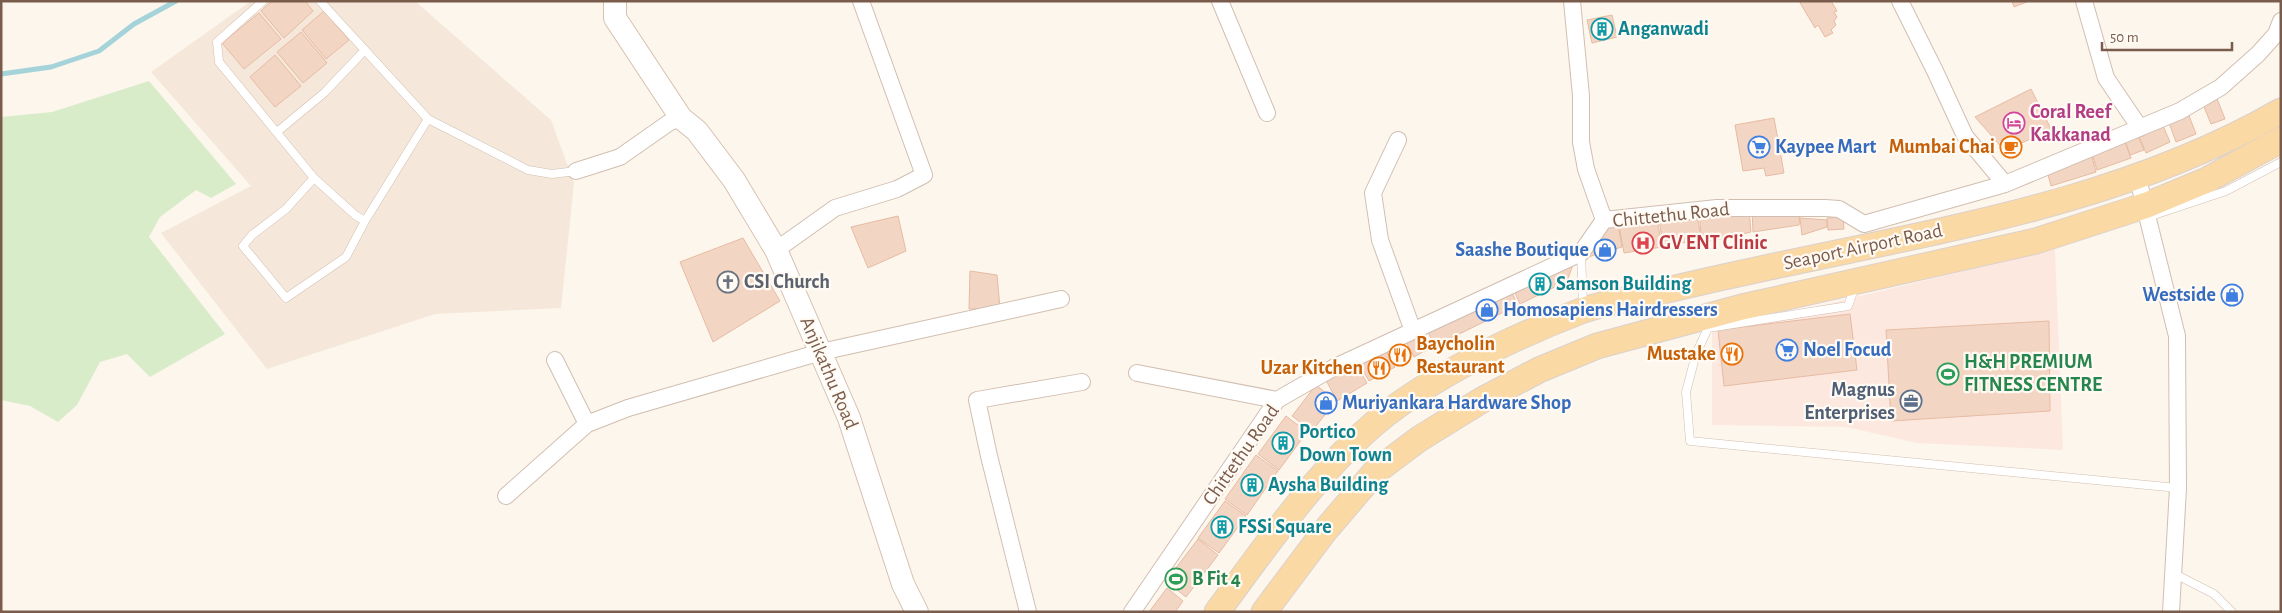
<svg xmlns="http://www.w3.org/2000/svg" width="2282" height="613" viewBox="0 0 2282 613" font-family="'Alegreya Sans',sans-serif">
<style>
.residential{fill:#f5e8da}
.commercial{fill:#fde8e0}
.green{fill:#d8ecc9}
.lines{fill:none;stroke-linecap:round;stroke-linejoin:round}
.stream{stroke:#a5d3da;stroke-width:5}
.building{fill:#f3d5c3;stroke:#e6bba3}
.lane-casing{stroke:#d1beb0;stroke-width:9}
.street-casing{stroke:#d1beb0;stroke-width:18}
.secondary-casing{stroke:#d6c0b0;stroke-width:24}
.primary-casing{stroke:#dad1cd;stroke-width:27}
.lane{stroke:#fff;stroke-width:8}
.street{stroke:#fff;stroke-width:16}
.secondary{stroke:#fff;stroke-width:22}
.primary{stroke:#fbd9a5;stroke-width:25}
.labels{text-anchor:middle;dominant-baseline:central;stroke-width:4.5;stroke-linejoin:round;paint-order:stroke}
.culture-label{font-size:20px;font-weight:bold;fill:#0d838f;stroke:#fffaf3;text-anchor:start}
.hotel-label{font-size:20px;font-weight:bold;fill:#b23c85;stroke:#fffaf3;text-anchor:start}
.shop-label{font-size:20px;font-weight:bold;fill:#366cbe;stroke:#fffaf3;text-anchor:start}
.food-label{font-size:20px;font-weight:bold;fill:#c56008;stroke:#fffaf3;text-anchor:end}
.street-label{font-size:20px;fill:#7a5c4d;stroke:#fffaf3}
.health-label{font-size:20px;font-weight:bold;fill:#be3a42;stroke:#fffaf3;text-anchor:start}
.worship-label{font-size:20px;font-weight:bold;fill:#5b616d;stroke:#fffaf3;text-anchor:start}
.leisure-label{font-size:20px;font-weight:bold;fill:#27864d;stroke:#fffaf3;text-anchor:start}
.service-label{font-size:20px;font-weight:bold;fill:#4e5e75;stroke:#fffaf3;text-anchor:end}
</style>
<rect width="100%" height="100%" fill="#fdf6ec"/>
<!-- residential -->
<path class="residential" d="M251,1H415L551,120L574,183L561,308L435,314L267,369L161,233L251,186L151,72Z"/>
<!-- commercial -->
<path class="commercial" d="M2055,249L2063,450L1917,443L1846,427L1712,425V332Z"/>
<!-- green -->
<path class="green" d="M149,81L236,184L211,198L196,190L160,217L149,237L225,334L150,377L127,354L100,362L77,405L58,422L30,406L1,400V117L52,112Z"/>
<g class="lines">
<!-- stream -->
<path class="stream" d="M1,74L51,67L99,51L134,24L176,1"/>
</g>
<!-- building -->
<path class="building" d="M272,1H305L313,11L284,38L261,11Z
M1799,1H1831L1837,11L1834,12L1837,17L1834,21L1836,25L1831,30L1833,33L1825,37L1818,25L1815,28Z
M2012,1H2029L2014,7Z
M324,11L349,40L326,59L302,30Z
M259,13L281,39L244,69L222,43Z
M1612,15L1617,37L1592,43L1587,20Z
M301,32L327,63L303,83L277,52Z
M275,55L301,86L275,107L250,77Z
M2031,89L2051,129L2005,151L1975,117Z
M2216,96L2225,119L2211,124L2202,102Z
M2188,113L2196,134L2176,142L2168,120Z
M1774,118L1784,173L1766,176L1764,168L1743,171L1735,125Z
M2161,121L2170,142L2146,153L2137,132Z
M2137,133L2144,150L2130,155L2124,138Z
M2123,137L2131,158L2097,170L2091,150Z
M2091,153L2096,172L2051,186L2047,171Z
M1749,210L1751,232L1702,243L1699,212Z
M1752,210L1800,212L1799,225L1753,232Z
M1697,213L1701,240L1663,246L1659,219Z
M898,216L906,251L868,268L851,227Z
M1843,217L1844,229L1828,230L1827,218Z
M1800,218L1827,220V227L1802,235Z
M1657,219L1662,247L1624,253L1619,226Z
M1618,224L1622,247L1612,250V254L1606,256L1599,253L1589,257V250L1608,225Z
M743,238L780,301L713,342L680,262Z
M1574,262L1567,281L1520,304L1513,288Z
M970,271L997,275L1000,308L969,309Z
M1510,289L1518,305L1435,346L1427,330Z
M1850,314L1857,370L1724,386L1718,330Z
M2049,321L2050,411L1891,421L1886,330Z
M1424,332L1432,347L1424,352L1416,336Z
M1415,337L1423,352L1414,357L1406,342Z
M1402,341L1411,358L1397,365L1388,348Z
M1384,347L1395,367L1369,381L1358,362Z
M1355,363L1367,383L1337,401L1326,380Z
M1316,385L1336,401L1312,431L1292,416Z
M1286,416L1307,432L1279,470L1258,454Z
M1256,455L1278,471L1247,515L1225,499Z
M1225,501L1246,516L1219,553L1198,538Z
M1198,539L1218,555L1186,597L1166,581Z
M1167,588L1183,601L1175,612H1149Z"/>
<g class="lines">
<!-- lane casing -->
<g class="lane-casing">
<path id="lane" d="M263,1L217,42L219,62L314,178L355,215L365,221
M320,1L428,119L528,170L552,174L576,171
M277,132L324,93L365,50
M314,178L286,209L252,235L243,246L286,298L346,257L365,221L428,119
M2154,215L2226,191L2281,162
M1581,253L1583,306
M1855,287L1848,306L1708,328L1696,354L1686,392L1690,441L2178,488
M2173,573L2214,594L2232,612"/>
</g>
<!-- street casing -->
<g class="street-casing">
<path id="street" d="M1220,1L1267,113
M1572,1L1581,96V142L1586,169L1604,220
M1900,1L1935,71L1965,136L2005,184
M2084,1L2106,78L2140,128
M1398,140L1373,193L1380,240L1413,331
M576,171L620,157L670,122L681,118
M2137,175L2177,336L2178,488L2171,612
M776,250L835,208L897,189L924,175L861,1
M555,360L587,424
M1137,373L1277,400
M506,496L587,424L628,408L821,352L1061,299
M1028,612L989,456L977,400L1082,382
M1132,612L1277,400L1333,368L1581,253L1604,220L1717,208H1825L1839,209L1864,224L2005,184L2180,111L2221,87L2258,54L2276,34L2281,21"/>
</g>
<!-- secondary casing -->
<g class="secondary-casing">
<path id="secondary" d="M615,1V18L681,118L697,131L734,180L776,250L849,418L903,584L917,612"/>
</g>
<!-- primary casing -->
<g class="primary-casing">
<path id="primary" d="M1217,612C1270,541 1332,448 1407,399C1460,363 1521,334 1581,311C1597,305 1616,302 1634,298C1671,289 1709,280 1747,272C1927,232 2118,205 2281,111
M1264,612L1324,532L1375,472L1419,439L1482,400L1539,370L1597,346L1742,307L2036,241L2147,205L2207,180L2281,140"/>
</g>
<!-- lane -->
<use href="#lane" class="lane"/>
<!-- street -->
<use href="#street" class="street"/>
<!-- secondary -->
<use href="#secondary" class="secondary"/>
<!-- primary -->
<use href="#primary" class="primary"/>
</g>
<!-- icons -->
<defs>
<g id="building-ring" transform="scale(1.125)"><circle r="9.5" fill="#fffaf3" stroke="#0f9aa8" stroke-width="1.5"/><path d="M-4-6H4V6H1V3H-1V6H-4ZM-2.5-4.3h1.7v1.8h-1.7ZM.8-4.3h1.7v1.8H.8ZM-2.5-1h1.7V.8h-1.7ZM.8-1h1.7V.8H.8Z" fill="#0f9aa8"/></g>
<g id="hotel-ring" transform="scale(1.125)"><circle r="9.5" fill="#fffaf3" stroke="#d1479c" stroke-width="1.5"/><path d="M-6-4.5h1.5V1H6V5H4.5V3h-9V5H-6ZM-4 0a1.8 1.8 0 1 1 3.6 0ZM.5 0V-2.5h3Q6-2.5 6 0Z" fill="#d1479c"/></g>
<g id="supermarket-ring" transform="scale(1.125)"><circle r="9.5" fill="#fffaf3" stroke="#3f7fe0" stroke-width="1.5"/><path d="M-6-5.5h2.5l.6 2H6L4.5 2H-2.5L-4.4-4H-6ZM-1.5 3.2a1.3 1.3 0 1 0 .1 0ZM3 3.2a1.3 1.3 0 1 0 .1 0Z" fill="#3f7fe0"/></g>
<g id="cafe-ring" transform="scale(1.125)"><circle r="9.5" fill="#fffaf3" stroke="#e8710a" stroke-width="1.5"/><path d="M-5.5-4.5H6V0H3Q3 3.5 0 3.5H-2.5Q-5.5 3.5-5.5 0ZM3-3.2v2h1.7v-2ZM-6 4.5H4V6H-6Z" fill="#e8710a"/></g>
<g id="hospital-ring" transform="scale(1.125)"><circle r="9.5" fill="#fffaf3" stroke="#e0444e" stroke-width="1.5"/><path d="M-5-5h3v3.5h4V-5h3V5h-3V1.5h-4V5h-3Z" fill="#e0444e"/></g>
<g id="shop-ring" transform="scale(1.125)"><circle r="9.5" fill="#fffaf3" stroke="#3f7fe0" stroke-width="1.5"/><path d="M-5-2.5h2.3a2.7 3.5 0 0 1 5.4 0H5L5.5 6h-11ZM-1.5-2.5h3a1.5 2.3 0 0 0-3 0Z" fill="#3f7fe0"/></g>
<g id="church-ring" transform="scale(1.125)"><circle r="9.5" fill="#fffaf3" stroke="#6b7280" stroke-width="1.5"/><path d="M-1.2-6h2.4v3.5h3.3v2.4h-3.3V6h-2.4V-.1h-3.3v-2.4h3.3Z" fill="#6b7280"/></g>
<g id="restaurant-ring" transform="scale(1.125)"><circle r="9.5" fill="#fffaf3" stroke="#e8710a" stroke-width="1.5"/><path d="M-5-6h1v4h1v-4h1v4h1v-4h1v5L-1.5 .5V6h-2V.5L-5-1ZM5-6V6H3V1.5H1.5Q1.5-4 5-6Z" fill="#e8710a"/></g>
<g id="stadium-ring" transform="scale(1.125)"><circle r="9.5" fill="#fffaf3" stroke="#2e9e5b" stroke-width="1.5"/><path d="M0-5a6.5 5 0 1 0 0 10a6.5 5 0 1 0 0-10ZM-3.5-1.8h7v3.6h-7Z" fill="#2e9e5b"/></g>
<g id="office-ring" transform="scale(1.125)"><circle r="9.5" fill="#fffaf3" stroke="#5c6f8a" stroke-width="1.5"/><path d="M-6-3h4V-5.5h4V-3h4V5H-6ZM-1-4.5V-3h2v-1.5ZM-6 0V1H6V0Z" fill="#5c6f8a"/></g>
</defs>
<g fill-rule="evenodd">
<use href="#building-ring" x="1602" y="29"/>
<use href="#hotel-ring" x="2014" y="123"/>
<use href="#supermarket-ring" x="1759" y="147"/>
<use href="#cafe-ring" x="2011" y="147"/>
<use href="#hospital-ring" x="1643" y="243"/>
<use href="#shop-ring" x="1605" y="250"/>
<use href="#church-ring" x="728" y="282"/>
<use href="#building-ring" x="1540" y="284"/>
<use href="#shop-ring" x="2232" y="295"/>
<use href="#shop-ring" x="1487" y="310"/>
<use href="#supermarket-ring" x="1787" y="350"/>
<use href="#restaurant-ring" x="1732" y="354"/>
<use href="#restaurant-ring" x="1400" y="355"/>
<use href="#restaurant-ring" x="1379" y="368"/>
<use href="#stadium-ring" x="1948" y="374"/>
<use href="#office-ring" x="1911" y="401"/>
<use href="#shop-ring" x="1326" y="403"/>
<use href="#building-ring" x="1283" y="443"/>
<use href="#building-ring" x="1252" y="485"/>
<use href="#building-ring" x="1222" y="527"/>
<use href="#stadium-ring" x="1176" y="579"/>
</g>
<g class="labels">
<!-- culture labels -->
<g class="culture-label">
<text x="1618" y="29">Anganwadi</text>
<text x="1556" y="284">Samson Building</text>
<text x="1299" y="432">Portico<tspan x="1299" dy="23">Down Town</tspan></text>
<text x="1268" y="485">Aysha Building</text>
<text x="1238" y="527">FSSi Square</text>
</g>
<!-- hotel labels -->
<g class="hotel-label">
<text x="2030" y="112">Coral Reef<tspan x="2030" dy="23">Kakkanad</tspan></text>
</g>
<!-- shop labels -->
<g class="shop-label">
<text x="1775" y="147">Kaypee Mart</text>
<text x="1589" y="250" text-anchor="end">Saashe Boutique</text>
<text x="2216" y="295" text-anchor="end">Westside</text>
<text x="1503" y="310">Homosapiens Hairdressers</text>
<text x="1803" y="350">Noel Focud</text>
<text x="1342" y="403">Muriyankara Hardware Shop</text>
</g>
<!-- food labels -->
<g class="food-label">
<text x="1995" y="147">Mumbai Chai</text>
<text x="1416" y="344" text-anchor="start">Baycholin<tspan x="1416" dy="23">Restaurant</tspan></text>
<text x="1716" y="354">Mustake</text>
<text x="1363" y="368">Uzar Kitchen</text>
</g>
<!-- street labels -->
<g class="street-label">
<text transform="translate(1671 215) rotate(-6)">Chittethu Road</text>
<text transform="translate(1863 247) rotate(-12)">Seaport Airport Road</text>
<text transform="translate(829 373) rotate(67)">Anjikathu Road</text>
<text transform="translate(1241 455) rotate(-55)">Chittethu Road</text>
</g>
<!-- health labels -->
<g class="health-label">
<text x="1659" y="243">GV ENT Clinic</text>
</g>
<!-- worship labels -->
<g class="worship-label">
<text x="744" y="282">CSI Church</text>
</g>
<!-- leisure labels -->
<g class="leisure-label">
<text x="1964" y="362">H&amp;H PREMIUM<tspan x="1964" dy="23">FITNESS CENTRE</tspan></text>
<text x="1192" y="579">B Fit 4</text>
</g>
<!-- service labels -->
<g class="service-label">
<text x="1895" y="390">Magnus<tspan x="1895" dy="23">Enterprises</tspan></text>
</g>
</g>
<!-- border -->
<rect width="2282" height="613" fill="none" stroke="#7a5c4d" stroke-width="5"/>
<!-- scale -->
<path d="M2102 42v8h130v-8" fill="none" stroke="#7a5c4d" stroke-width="2.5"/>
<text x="2110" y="42" font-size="15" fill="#7a5c4d" stroke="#fffaf3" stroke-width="4" paint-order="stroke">50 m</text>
</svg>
